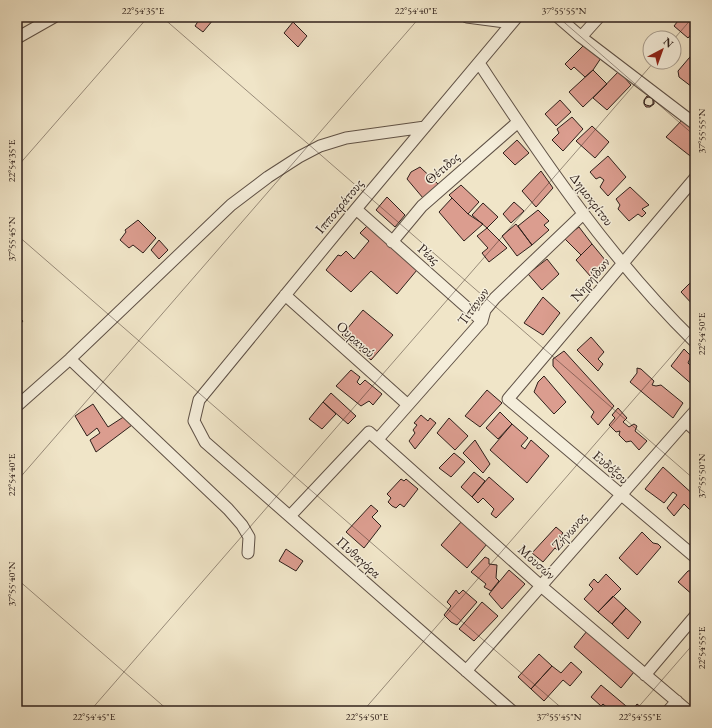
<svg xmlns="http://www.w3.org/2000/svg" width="712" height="728" viewBox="0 0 712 728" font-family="'EB Garamond',serif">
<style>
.building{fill:#db9d8f;stroke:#2f201b;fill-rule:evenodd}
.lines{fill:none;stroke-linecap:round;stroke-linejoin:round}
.minor-casing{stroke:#5f5146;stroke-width:13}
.minor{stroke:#f5eedb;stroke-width:11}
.ticks{fill:none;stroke:#2f201b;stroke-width:1;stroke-opacity:0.45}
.labels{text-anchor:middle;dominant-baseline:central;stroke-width:3;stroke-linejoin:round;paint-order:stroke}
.street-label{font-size:14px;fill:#2f201b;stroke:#f5eedb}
.neatline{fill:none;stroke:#2f201b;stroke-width:1.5}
.ticks-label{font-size:10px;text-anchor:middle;fill:#2f201b}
</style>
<rect width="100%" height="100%" fill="#f0e5c8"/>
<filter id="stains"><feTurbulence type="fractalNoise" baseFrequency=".005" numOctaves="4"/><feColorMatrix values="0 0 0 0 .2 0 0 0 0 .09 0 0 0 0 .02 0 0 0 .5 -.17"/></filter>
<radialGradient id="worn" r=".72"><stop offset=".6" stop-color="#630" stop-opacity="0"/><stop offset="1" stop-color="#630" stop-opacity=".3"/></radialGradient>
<!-- building -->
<path class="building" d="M197,17H212L213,20L203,32L195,26L199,20Z
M681,17H695V30L688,38L674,26Z
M293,22L307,36L298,47L284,33Z
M585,44L601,58L593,70L585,77L574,67L571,70L565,64Z
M695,51V84L692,87L679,77L678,71Z
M593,70L607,84L583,107L569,92Z
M619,71L631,85L607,110L593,98Z
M647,96L651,97L654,101V104L650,107H646L644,104V100ZM648,97L652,98L653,101V104L650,106L646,105L644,103L645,99Z
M560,100L571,112L556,126L545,114Z
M572,117L583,129L563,151L552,140L559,133L557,129Z
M683,119L695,128L694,159L666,137Z
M592,126L609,142L595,158L576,141Z
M517,140L529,153L515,165L503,153Z
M608,156L626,177L608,196L600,187L604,180L600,177L596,179L590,172Z
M420,167L438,184L436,188L423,198L407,179L411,172Z
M541,171L553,188L536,207L522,191Z
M461,185L479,202L468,214L449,195Z
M630,187L649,205L642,209L646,213L642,217L638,214L629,221L618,209L620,205L616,199Z
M387,197L405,215L395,227L376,210Z
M452,198L468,214L483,224L464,241L439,212Z
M514,202L524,211L511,223L503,214Z
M483,203L498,217L487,228L472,215Z
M538,210L549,221L544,225L549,230L532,245L518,226Z
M138,220L156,238L143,253L133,245L129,248L120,240L126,232L125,230Z
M516,224L532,245L517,256L502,236Z
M368,225L417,270L397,294L371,271L351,292L326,270L338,255L341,256L346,251L354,259L369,241L360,233Z
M579,227L592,244L581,255L564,238Z
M487,228L507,248L489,262L482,253L488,248L477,236Z
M159,240L168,250L159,259L151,250Z
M592,244L606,261L591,277L576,260Z
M547,259L559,274L542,290L528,274Z
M693,280L695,282V307L681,292Z
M543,297L560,313L543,335L524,323Z
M363,310L393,335L371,360L342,335Z
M17,316L23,321L17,328Z
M591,337L604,352L598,359L603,364L598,371L577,350Z
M684,349L691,356L688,363L695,370V387L671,366Z
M564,351L614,406L598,425L591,417L594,412L553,366V359Z
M637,368L641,369L654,381L652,385L656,386L661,385L683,403L673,418L630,382L637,373Z
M351,370L360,377L357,382L360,385L365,380L382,394L373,405L369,401L361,406L336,386Z
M544,376L566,402L554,414L534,392L538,382Z
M487,390L502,403L480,427L465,416Z
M331,393L356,416L348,424L323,402Z
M323,402L336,414L322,429L309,419Z
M93,404L108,427L125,416L132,425L96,452L90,440L100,433L97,428L87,436L75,416Z
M618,408L627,418L623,422L629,427L634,424L637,426L635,431L647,441L639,450L631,441L626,442L619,435L620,431L616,432L609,425L615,418L612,415Z
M500,412L512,424L498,439L486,428Z
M421,415L428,421L430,418L436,423L415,449L409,441L415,433L413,430L417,425L414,423Z
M449,418L468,436L455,450L437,433Z
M512,424L528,438L521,446L525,449L531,440L549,456L527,483L490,450Z
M475,440L490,464L483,473L463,453Z
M454,453L465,462L451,477L439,468Z
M663,467L695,496V503L690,510L684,504L674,516L667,508L677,495L673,492L664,503L645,489Z
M474,472L485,481L472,497L461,487Z
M489,477L514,499L496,518L491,514L494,509L483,498L478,503L472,497Z
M401,479L404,481L406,479L418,489L404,507L400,504L396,508L392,506L388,502L391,498L387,494Z
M371,505L378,511L372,517L381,526L364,548L346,532Z
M461,522L487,544L467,568L441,545Z
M556,527L563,533L559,538L563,543L557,550L555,548L543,562L532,553Z
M642,532L653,543L658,544L661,547L637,575L619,558Z
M286,549L303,561L296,571L279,561Z
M485,557L489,559V564L497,565L496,578L499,581L491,591L484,587L486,584L471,572Z
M509,570L525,584L502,609L489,594Z
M693,570L695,571V594L694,596L678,582L688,571Z
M606,574L621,589L598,612L584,599L593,589L589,585L594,579L598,583Z
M456,590L459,594L463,590L477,602L457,625L451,622L444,615L451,606L447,602Z
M613,596L626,608L612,624L598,612Z
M482,602L498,616L474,641L459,629Z
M626,608L641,622L628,639L612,624Z
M587,631L634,672L621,688L574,647Z
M539,654L552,666L531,689L518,677Z
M571,662L582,672L570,686L563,680L544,701L531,689L552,666L561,673Z
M601,685L632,711L637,704L646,711H611L603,704L601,706L591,697Z"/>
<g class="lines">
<!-- minor casing -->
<g class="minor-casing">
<path id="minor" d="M467,17L512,23
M558,17L581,37L695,124
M581,37L599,17
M17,38L54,17
M479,63C544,162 611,260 695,342
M695,178L508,399L695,557
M356,209L482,321
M392,242L422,206L518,122
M285,295L408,405
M70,359L228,509L242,525L249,537L248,553
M17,406L70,359L231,205L268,177L299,157L320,146L346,138L425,127
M686,422L695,430
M378,439L482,321L485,310L495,298L583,214
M290,516L369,432L541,586L688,711
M466,671L695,411
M645,675L695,616
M512,711L205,442L194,421L199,400L356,209L517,17
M668,711L677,701"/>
</g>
<!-- minor -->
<use href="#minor" class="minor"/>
</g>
<!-- ticks -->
<path class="ticks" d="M162,17L695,480M558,17L695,136M674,39L693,17M17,167L148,17M17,235L565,711M17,481L420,17M17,579L169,711M90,711L654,62M363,711L695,329M635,711L695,642"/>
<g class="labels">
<!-- street labels -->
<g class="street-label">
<text transform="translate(442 168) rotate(-41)">Θέτιδος</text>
<text transform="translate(592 199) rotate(53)">Δημοκρίτου</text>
<text transform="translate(339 206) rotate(-50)">Ιπποκράτους</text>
<text transform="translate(429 254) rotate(41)">Ρέας</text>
<text transform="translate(590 279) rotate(-50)">Νηρηίδων</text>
<text transform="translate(473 306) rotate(-54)">Τιτάνων</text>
<text transform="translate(356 339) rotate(42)">Ουρανού</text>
<text transform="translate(611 467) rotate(41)">Ευδόξου</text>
<text transform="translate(569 531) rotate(-49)">Ζήνωνος</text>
<text transform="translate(359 557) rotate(42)">Πυθαγόρα</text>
<text transform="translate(537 562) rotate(42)">Μουσών</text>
</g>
</g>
<!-- margin -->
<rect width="712" height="728" fill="none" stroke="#f0e5c8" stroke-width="44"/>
<!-- north arrow -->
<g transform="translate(662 50) rotate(41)"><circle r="19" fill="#f5eedb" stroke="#a69c8e"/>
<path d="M0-3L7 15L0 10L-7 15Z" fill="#8f2418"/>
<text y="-6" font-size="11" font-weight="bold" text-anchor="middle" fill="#2f201b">N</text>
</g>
<rect x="22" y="22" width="668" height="684" class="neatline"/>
<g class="ticks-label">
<text x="143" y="14">22°54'35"E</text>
<text x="416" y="14">22°54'40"E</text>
<text x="564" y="14">37°55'55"N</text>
<text transform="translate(701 131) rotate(-90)" y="4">37°55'55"N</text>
<text transform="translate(11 161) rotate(-90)" y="4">22°54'35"E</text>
<text transform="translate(11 239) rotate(-90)" y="4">37°55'45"N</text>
<text transform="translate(701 334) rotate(-90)" y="4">22°54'50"E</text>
<text transform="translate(11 475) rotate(-90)" y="4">22°54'40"E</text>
<text transform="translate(701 476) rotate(-90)" y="4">37°55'50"N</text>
<text transform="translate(11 584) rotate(-90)" y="4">37°55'40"N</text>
<text transform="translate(701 648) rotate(-90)" y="4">22°54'55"E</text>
<text x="94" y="720">22°54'45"E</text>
<text x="367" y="720">22°54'50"E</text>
<text x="559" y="720">37°55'45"N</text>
<text x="640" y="720">22°54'55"E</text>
</g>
<rect width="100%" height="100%" filter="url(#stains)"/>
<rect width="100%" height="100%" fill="url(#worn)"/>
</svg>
